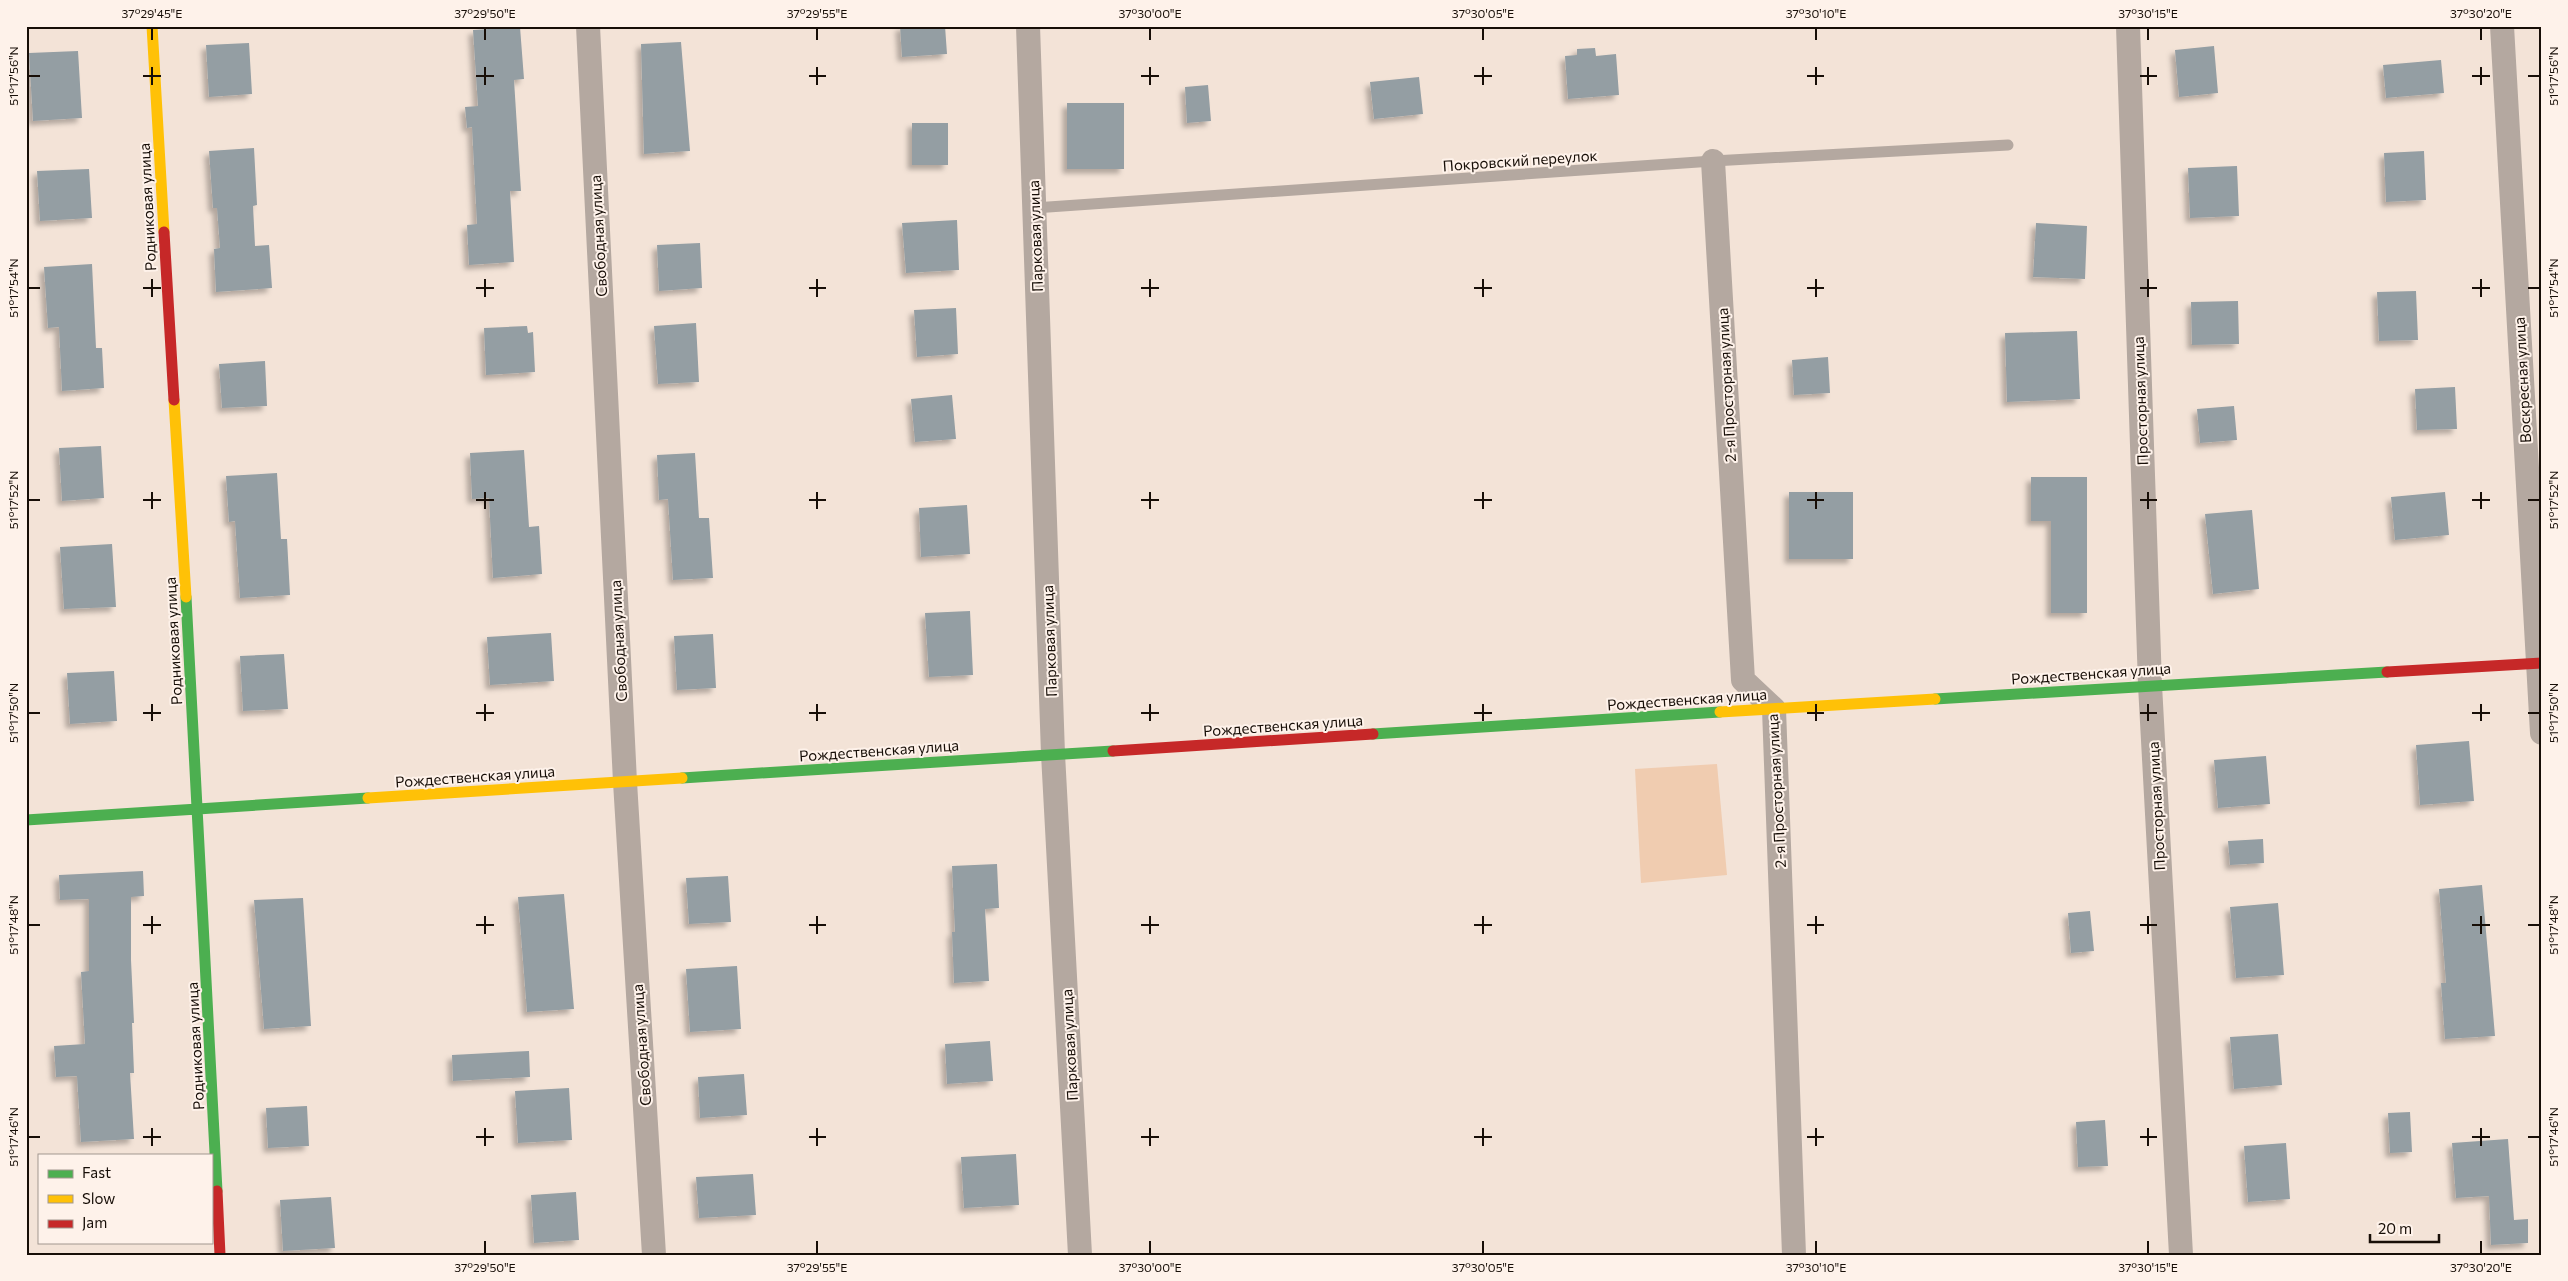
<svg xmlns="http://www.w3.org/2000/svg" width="2568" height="1281" viewBox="0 0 2568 1281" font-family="Commissioner,sans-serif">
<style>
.green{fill:#f0ccb0}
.building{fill:#949ea3;filter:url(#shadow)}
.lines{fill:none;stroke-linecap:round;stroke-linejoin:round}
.lane{stroke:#b4a8a0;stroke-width:11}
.street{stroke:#b4a8a0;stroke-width:24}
.fast{stroke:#4caf50;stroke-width:11}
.slow{stroke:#ffc107;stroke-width:11}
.jam{stroke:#c62828;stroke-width:11}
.ticks{fill:none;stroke:#170e07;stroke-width:2}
.labels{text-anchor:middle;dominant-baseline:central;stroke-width:4;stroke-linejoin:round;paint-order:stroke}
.street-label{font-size:15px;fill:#170e07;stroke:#fef2ea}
.neatline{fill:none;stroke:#170e07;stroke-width:2}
.ticks-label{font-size:12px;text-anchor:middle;fill:#170e07}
</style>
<defs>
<filter id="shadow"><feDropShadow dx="-4.5" dy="4.5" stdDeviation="2.5" flood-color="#0004"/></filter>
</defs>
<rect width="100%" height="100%" fill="#f3e3d7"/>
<!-- green -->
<path class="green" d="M1717,764L1727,875L1641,883L1635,769Z"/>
<!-- building -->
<path class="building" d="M900,26H945L947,54L902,57Z
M520,27L524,79L514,80L521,191H510L514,262L469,265L467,225L477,224L472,127L467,128L465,107L478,106L473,30Z
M681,42L690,151L644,154L641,44Z
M249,43L252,94L209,97L206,45Z
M2214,46L2218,93L2179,97L2175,50Z
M1595,48L1596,56L1616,54L1619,95L1568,99L1565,56L1577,55V49Z
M78,51L82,118L33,121L29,53Z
M2441,60L2444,93L2386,98L2383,65Z
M1419,77L1423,114L1374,119L1370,82Z
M1208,85L1211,121L1187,123L1185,87Z
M1067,103H1124V169H1067Z
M912,123H948V165H912Z
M254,148L257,205L253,206L255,246L269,245L272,288L216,292L214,249L220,248L217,208H213L209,151Z
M2424,151L2426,200L2386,202L2384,153Z
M2237,166L2239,216L2190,218L2188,168Z
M89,169L92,218L40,221L37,171Z
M957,220L959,270L906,273L902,223Z
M2036,223L2087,226L2085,279L2033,277Z
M700,243L702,288L659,291L657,245Z
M92,264L96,348H102L104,388L62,391L59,327L48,328L44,267Z
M2416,291L2418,340L2379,341L2377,292Z
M2238,301L2239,344L2192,345L2191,302Z
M956,308L958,354L917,357L914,310Z
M696,323L699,382L658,384L654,326Z
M527,326L528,333L533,332L535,372L486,375L484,328Z
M2077,331L2080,399L2007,402L2005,333Z
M1828,357L1830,393L1794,395L1792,360Z
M265,361L267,406L222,408L219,364Z
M2455,387L2457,429L2417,430L2415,389Z
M952,395L956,439L915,442L911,399Z
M2234,406L2237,440L2200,443L2197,409Z
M101,446L104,498L62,501L59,448Z
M524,450L529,527L539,526L542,574L493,578L489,498L472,499L470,453Z
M695,453L699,518H709L713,578L673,580L668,499L659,500L657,455Z
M277,473L281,539H287L290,595L240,598L235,521L229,522L226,476Z
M2031,477H2087V613H2051V521H2031Z
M1789,492H1853V559H1789Z
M2445,492L2449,535L2395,540L2391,497Z
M967,505L970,554L921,557L919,508Z
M2252,510L2259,589L2213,594L2205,514Z
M112,544L116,607L64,609L60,547Z
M970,611L973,675L929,677L925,613Z
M551,633L554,681L490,685L487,637Z
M713,634L716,688L677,690L674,636Z
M284,654L288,709L243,711L240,656Z
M114,671L117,721L70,724L67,673Z
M2469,741L2474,801L2420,805L2416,745Z
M2266,756L2270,804L2218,808L2214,760Z
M2263,839L2264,863L2230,865L2228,841Z
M997,864L999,908L985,909L989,981L954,983L952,932H955L952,866Z
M143,871L144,896L131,897V960L134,1023H132L134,1073H130L134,1139L81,1142L77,1076L56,1077L54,1046L85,1044L81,972L89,971V899L60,900L59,875Z
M728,876L731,922L689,924L686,878Z
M2482,885L2495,1036L2445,1039L2441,983H2446L2439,889Z
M564,894L574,1009L527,1012L518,897Z
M303,898L311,1026L264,1029L254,900Z
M2278,903L2284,975L2236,978L2230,907Z
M2090,911L2094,951L2071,953L2068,913Z
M737,966L741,1029L690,1032L686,969Z
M2278,1034L2282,1085L2234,1089L2230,1037Z
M990,1041L993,1081L947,1084L945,1044Z
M529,1051L530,1077L453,1081L452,1055Z
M744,1074L747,1115L700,1118L698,1077Z
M569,1088L572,1140L518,1143L515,1091Z
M307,1106L309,1146L268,1148L266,1108Z
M2410,1112L2412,1152L2390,1153L2388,1113Z
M2105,1120L2108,1166L2078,1167L2076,1122Z
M2508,1139L2514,1220L2528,1219V1243L2491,1245L2489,1196L2456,1198L2452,1143Z
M2286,1143L2290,1199L2248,1202L2244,1146Z
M1016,1154L1019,1205L964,1208L961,1157Z
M753,1174L756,1215L699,1218L696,1177Z
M576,1192L579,1240L534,1243L531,1195Z
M331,1197L335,1248L283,1251L280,1200Z"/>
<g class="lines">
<!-- lane -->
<path class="lane" d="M1034,208L1713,161L2008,145"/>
<!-- street -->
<path class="street" d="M588,26L625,782L654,1255
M1028,26L1053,754L1080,1255
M2128,26L2150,685L2181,1255
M2502,26L2542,733
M1713,161L1743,680L1774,709L1794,1255"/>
<!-- fast -->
<path class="fast" d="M186,597L217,1191
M1935,699L2387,672
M1373,734L1720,712
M682,778L1113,751
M26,820L368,798"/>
<!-- slow -->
<path class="slow" d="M152,26L164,232
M174,400L186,597
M1720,712L1935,699
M368,798L682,778"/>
<!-- jam -->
<path class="jam" d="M164,232L174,400
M2387,672L2542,663
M1113,751L1373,734
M217,1191L220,1255"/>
</g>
<!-- ticks -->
<path class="ticks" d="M152,28V40M485,28V40M817,28V40M1150,28V40M1483,28V40M1816,28V40M2148,28V40M2481,28V40M152,67V85M485,67V85M817,67V85M1150,67V85M1483,67V85M1816,67V85M2148,67V85M2481,67V85M28,76H40M143,76H161M476,76H494M809,76H826M1141,76H1159M1474,76H1492M1807,76H1824M2140,76H2157M2472,76H2490M2528,76H2540M152,279V297M485,279V297M817,279V297M1150,279V297M1483,279V297M1816,279V297M2148,279V297M2481,279V297M28,288H40M143,288H161M476,288H494M809,288H826M1141,288H1159M1474,288H1492M1807,288H1824M2140,288H2157M2472,288H2490M2528,288H2540M152,492V509M485,492V509M817,492V509M1150,492V509M1483,492V509M1816,492V509M2148,492V509M2481,492V509M28,500H40M143,500H161M476,500H494M809,500H826M1141,500H1159M1474,500H1492M1807,500H1824M2140,500H2157M2472,500H2490M2528,500H2540M152,704V721M485,704V721M817,704V721M1150,704V721M1483,704V721M1816,704V721M2148,704V721M2481,704V721M28,713H40M143,713H161M476,713H494M809,713H826M1141,713H1159M1474,713H1492M1807,713H1824M2140,713H2157M2472,713H2490M2528,713H2540M152,916V934M485,916V934M817,916V934M1150,916V934M1483,916V934M1816,916V934M2148,916V934M2481,916V934M28,925H40M143,925H161M476,925H494M809,925H826M1141,925H1159M1474,925H1492M1807,925H1824M2140,925H2157M2472,925H2490M2528,925H2540M152,1128V1146M485,1128V1146M817,1128V1146M1150,1128V1146M1483,1128V1146M1816,1128V1146M2148,1128V1146M2481,1128V1146M28,1137H40M143,1137H161M476,1137H494M809,1137H826M1141,1137H1159M1474,1137H1492M1807,1137H1824M2140,1137H2157M2472,1137H2490M2528,1137H2540M485,1241V1254M817,1241V1254M1150,1241V1254M1483,1241V1254M1816,1241V1254M2148,1241V1254M2481,1241V1254"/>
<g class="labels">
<!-- street labels -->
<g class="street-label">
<text transform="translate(1520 160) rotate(-4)">Покровский переулок</text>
<text transform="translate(147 207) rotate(-93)">Родниковая улица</text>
<text transform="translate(598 236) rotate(-93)">Свободная улица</text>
<text transform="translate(1035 236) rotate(-92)">Парковая улица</text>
<text transform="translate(2522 380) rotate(-93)">Воскресная улица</text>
<text transform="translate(1726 385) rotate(-93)">2-я Просторная улица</text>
<text transform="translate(2140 401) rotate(-92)">Просторная улица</text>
<text transform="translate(173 641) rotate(-93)">Родниковая улица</text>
<text transform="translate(618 641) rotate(-93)">Свободная улица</text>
<text transform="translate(1049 641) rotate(-92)">Парковая улица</text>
<text transform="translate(2091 673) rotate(-4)">Рождественская улица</text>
<text transform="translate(1687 699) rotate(-4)">Рождественская улица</text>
<text transform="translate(1283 725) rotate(-4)">Рождественская улица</text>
<text transform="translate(879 750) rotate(-4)">Рождественская улица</text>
<text transform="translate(475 776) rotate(-4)">Рождественская улица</text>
<text transform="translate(1776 791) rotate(-93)">2-я Просторная улица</text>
<text transform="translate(2156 806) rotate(-93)">Просторная улица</text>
<text transform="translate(641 1045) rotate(-94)">Свободная улица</text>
<text transform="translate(1069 1045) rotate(-93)">Парковая улица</text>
<text transform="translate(195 1046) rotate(-93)">Родниковая улица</text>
</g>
</g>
<!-- border -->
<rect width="2568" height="1281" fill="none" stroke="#fef2ea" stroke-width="55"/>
<!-- legend -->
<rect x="38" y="1154" width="175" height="90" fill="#fef2ea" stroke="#a2978f"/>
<rect x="48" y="1170" width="25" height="8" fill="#4caf50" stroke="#a2978f"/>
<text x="82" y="1178" font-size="15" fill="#170e07">Fast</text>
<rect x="48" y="1195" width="25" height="8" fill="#ffc107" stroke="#a2978f"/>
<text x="82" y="1204" font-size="15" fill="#170e07">Slow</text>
<rect x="48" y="1220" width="25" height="8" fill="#c62828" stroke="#a2978f"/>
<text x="82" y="1228" font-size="15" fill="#170e07">Jam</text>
<!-- scale -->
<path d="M2370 1234v8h69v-8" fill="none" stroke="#170e07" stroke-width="2.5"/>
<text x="2378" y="1234" font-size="15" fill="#170e07" stroke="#fef2ea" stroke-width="4" paint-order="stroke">20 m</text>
<rect x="28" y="28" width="2512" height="1226" class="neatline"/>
<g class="ticks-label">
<text x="152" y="18">37°29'45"E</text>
<text x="485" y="18">37°29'50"E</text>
<text x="817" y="18">37°29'55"E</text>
<text x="1150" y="18">37°30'00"E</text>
<text x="1483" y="18">37°30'05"E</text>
<text x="1816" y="18">37°30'10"E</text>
<text x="2148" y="18">37°30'15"E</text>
<text x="2481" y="18">37°30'20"E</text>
<text transform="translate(14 76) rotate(-90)" y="4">51°17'56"N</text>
<text transform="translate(2554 76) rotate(-90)" y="4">51°17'56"N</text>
<text transform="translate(14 288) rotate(-90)" y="4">51°17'54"N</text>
<text transform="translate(2554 288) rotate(-90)" y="4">51°17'54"N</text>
<text transform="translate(14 500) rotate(-90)" y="4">51°17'52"N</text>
<text transform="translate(2554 500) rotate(-90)" y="4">51°17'52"N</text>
<text transform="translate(14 713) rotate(-90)" y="4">51°17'50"N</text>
<text transform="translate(2554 713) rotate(-90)" y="4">51°17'50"N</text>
<text transform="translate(14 925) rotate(-90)" y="4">51°17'48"N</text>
<text transform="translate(2554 925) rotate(-90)" y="4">51°17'48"N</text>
<text transform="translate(14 1137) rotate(-90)" y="4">51°17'46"N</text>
<text transform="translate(2554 1137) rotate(-90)" y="4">51°17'46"N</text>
<text x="485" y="1272">37°29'50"E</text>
<text x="817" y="1272">37°29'55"E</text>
<text x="1150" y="1272">37°30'00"E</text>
<text x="1483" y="1272">37°30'05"E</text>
<text x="1816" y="1272">37°30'10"E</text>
<text x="2148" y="1272">37°30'15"E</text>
<text x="2481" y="1272">37°30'20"E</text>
</g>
</svg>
